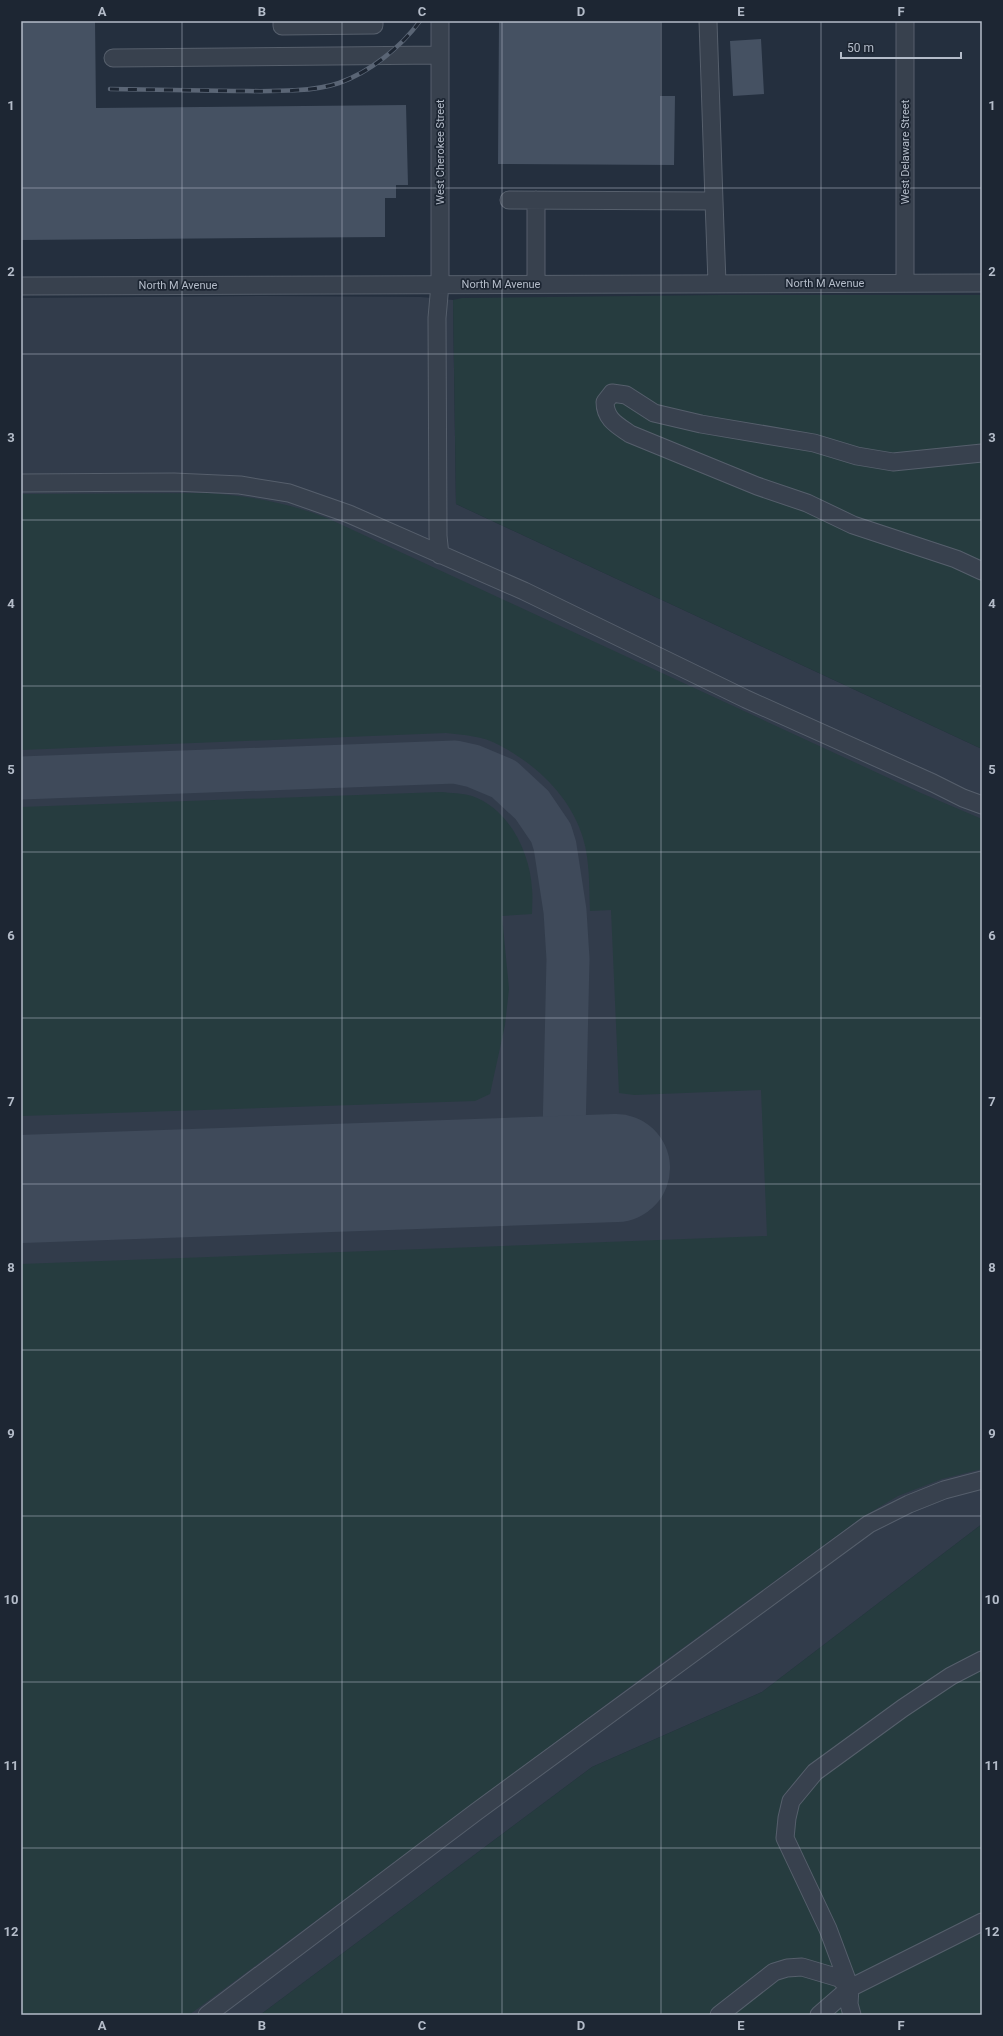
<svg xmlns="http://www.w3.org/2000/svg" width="1003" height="2036" viewBox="0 0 1003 2036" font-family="Roboto,sans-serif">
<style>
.airport{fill:#323c4b}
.green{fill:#263c3f}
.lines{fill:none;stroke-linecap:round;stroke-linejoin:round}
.taxiway{stroke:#3f4a5a;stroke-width:43}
.runway{stroke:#3f4a5a;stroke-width:108}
.building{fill:#455162}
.minor-casing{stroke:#565f6c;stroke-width:19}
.minor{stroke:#38414e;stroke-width:17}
.rail-casing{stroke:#5a6575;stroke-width:4.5}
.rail{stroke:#1d2633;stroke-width:3;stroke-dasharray:9;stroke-linecap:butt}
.grid{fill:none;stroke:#b4bcc9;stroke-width:1;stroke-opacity:0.55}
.labels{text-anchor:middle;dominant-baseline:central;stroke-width:3.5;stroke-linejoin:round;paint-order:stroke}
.street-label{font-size:11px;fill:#b4bcc9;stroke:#1d2633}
.neatline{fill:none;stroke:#b4bcc9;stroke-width:1.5}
.grid-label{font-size:13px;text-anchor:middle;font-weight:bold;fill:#b4bcc9}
</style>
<rect width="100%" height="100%" fill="#242f3e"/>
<!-- airport -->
<path class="airport" d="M267,296L421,297L453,300L456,504L982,749V1524L762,1692L592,1767L260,2015H21V298Z"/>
<!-- green -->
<path class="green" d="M718,295H982V749L456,504L453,300L462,298Z
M207,493C251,496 285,502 327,518L921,793L982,819V1469L942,1479L898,1496L861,1518L662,1663L189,2015H21V1264L767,1236L761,1090L634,1095L619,1093L611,910L590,911C589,887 590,861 583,838C571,797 536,764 499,745C483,736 464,735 446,733L21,750V494Z
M441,792C451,793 462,793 472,796C509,809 530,852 532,889C533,897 532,906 532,914L502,916L509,989L505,1025L490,1094L475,1101L21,1116V807Z
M982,1524V2015H260L592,1767L762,1692Z"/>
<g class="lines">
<!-- taxiway -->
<path class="taxiway" d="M21,778L455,762L473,766L504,779L532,805L551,833L555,846L565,911L568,959L564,1134C558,1154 544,1163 526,1172"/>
<!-- runway -->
<path class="runway" d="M21,1189L616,1168"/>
</g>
<!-- building -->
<path class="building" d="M21,21H95L96,108L406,105L408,185H396V198H385V237L21,240Z
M499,21H660V96H675L674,165L498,164Z
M761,39L764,94L733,96L730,41Z"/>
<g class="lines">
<!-- minor casing -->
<g class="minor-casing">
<path id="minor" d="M282,21V26L374,25V21
M440,21V284L437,318L438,536L440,555
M708,21L714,201
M905,21V283
M113,58L440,55
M509,200L714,201L717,283
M536,200V284
M21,286L982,283
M982,453L893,462L857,456L814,443L701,424L654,413L626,395L612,393L605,402C605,419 617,425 630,434L757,486L807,503L853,525L956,559L982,571
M21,483L174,482L240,485L289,493L349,514L524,591L746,699L933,783L963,798L982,805
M207,2015L476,1812L869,1524L909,1504L944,1490L982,1480
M719,2015L774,1972L787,1968L802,1967L839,1978L850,1988L982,1922
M819,2015L850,1988
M852,2015L849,2004L850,1988L828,1929L785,1838L787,1818L791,1801L815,1772L903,1708L951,1676L982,1660"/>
</g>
<!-- minor -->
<use href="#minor" class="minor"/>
<!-- rail casing -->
<g class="rail-casing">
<path id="rail" d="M110,89C151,90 193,90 234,91C265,91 310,93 339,83C370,72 401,47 420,21"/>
</g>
<!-- rail -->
<use href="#rail" class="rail"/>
</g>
<!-- grid -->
<path class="grid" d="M182,21V2015M342,21V2015M502,21V2015M661,21V2015M821,21V2015M21,188H982M21,354H982M21,520H982M21,686H982M21,852H982M21,1018H982M21,1184H982M21,1350H982M21,1516H982M21,1682H982M21,1848H982"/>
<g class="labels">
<!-- street labels -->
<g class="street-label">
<text transform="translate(440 152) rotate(-90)">West Cherokee Street</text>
<text transform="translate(905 152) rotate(-90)">West Delaware Street</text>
<text x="825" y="283">North M Avenue</text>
<text x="501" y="284">North M Avenue</text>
<text x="178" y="285">North M Avenue</text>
</g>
</g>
<!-- border -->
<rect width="1003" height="2036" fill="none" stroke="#1d2633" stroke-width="44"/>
<!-- scale -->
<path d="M841 52v6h120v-6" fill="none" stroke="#b4bcc9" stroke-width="2"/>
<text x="847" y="52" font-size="12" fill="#b4bcc9" stroke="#1d2633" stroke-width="3" paint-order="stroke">50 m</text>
<rect x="22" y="22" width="959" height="1992" class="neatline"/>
<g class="grid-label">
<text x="102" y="16">A</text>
<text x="262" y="16">B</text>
<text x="422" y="16">C</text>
<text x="581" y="16">D</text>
<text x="741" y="16">E</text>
<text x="901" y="16">F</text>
<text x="11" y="110">1</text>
<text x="992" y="110">1</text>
<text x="11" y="276">2</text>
<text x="992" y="276">2</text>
<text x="11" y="442">3</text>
<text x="992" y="442">3</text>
<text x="11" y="608">4</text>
<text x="992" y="608">4</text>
<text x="11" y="774">5</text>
<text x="992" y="774">5</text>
<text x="11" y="940">6</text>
<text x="992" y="940">6</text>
<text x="11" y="1106">7</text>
<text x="992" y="1106">7</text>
<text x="11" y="1272">8</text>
<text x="992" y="1272">8</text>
<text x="11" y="1438">9</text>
<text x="992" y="1438">9</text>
<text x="11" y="1604">10</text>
<text x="992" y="1604">10</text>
<text x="11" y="1770">11</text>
<text x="992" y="1770">11</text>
<text x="11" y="1936">12</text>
<text x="992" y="1936">12</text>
<text x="102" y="2030">A</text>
<text x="262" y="2030">B</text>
<text x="422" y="2030">C</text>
<text x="581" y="2030">D</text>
<text x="741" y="2030">E</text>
<text x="901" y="2030">F</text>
</g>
</svg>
